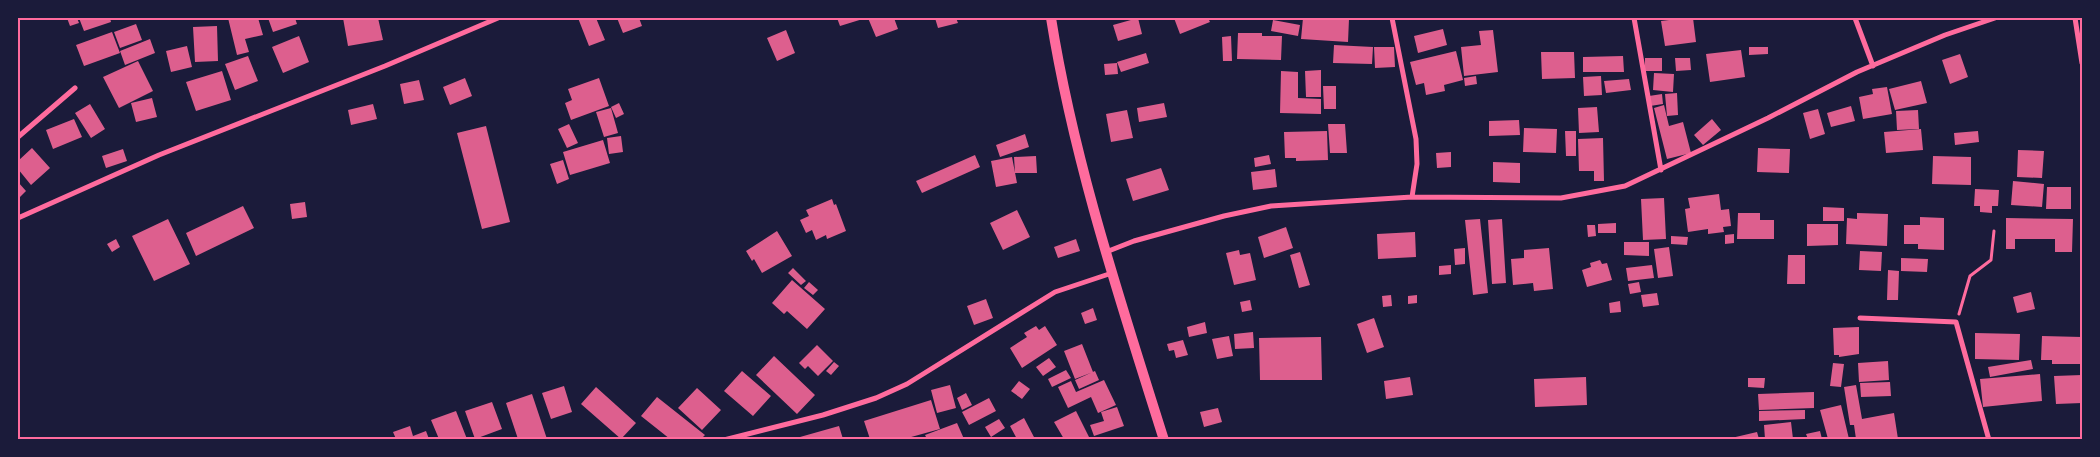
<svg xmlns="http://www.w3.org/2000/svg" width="2100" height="457" viewBox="0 0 2100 457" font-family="'Source Sans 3',sans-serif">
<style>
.building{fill:#dd5f8e}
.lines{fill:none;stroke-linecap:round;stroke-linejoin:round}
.path{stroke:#ff6b9d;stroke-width:3}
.minor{stroke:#ff6b9d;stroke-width:5}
.secondary{stroke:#ff6b9d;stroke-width:10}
.neatline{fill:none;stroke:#ff6b9d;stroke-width:2}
</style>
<rect width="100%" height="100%" fill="#1b1b3a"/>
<!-- building -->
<path class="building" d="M67,18H77L79,23L70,26Z
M79,18H110L111,22L84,31Z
M228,18H258L263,35L245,39L249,52L237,55Z
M268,18H295L297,24L273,32Z
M343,18H378L383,40L348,46Z
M578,18H596L605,40L589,46Z
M617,18H639L642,26L623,33Z
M837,18H866L840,26Z
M868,18H894L898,29L876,37Z
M935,18H956L958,23L938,28Z
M1138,18L1142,34L1118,41L1113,25Z
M1174,18H1208L1210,22L1180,34Z
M1303,18L1349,19L1348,42L1301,39Z
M1669,18H1693L1696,42L1665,46L1661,21L1669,20Z
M1273,20L1300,25L1298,36L1271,31Z
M136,24L142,40L120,48L114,32Z
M217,26L218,61L195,62L193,27Z
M1443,29L1447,45L1418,53L1414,36Z
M786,30L795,53L777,61L767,38Z
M1493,30L1498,72L1464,76L1461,47L1481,45L1479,31Z
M112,32L120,53L84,66L76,45Z
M1238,33H1262V36H1282L1281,60L1237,59Z
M299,36L309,62L283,73L272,47Z
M1231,36L1232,61H1223L1222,37Z
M150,39L155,53L125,65L120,51Z
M1334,45L1373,47L1372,64L1333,63Z
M187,46L192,67L171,72L166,51Z
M1374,47H1394L1395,67L1375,68Z
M1749,47H1768V54L1749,55Z
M1741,50L1745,77L1710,82L1706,54Z
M1456,51L1463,80L1444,85L1445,91L1426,95L1424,83L1416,85L1410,62Z
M1541,52H1574L1575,78L1542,79Z
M1146,53L1149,63L1121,72L1117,62Z
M1960,54L1968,77L1950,84L1942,60Z
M248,56L258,81L235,90L225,64Z
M1623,56L1624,72H1583V57Z
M1645,58H1662V71H1645Z
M1675,58H1690L1691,70L1676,71Z
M138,61L153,91L119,108L103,77Z
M1117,63L1118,74L1105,75L1104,64Z
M1321,70V97H1306L1305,71Z
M222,71L231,100L196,111L186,82Z
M1281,71L1298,72V98L1321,99V114L1280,113Z
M1654,73L1674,74L1673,92L1653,90Z
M1476,76L1477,84L1465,86L1464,78Z
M1601,76L1602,95L1584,96L1583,77Z
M465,78L472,96L450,105L443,87Z
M599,78L609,106L571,120L565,103L572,100L568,89Z
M1629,79L1631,90L1606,93L1604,81Z
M419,80L424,100L404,104L400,84Z
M1921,81L1927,103L1895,110L1889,89Z
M1323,86H1336V109H1324Z
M1887,87L1892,114L1863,119L1859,97L1873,94L1872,89Z
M1677,93L1678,115L1667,116L1665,94Z
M1662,94L1663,104L1650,106L1649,96Z
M152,98L157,117L136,122L131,103Z
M619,103L624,114L616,118L611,107Z
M1164,103L1167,117L1139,122L1137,108Z
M90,104L105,129L91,138L75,113Z
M373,104L377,119L351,125L348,110Z
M1664,105L1669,126L1683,122L1691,153L1667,159L1654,108Z
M1851,106L1855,121L1831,127L1827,113Z
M1597,107L1599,132L1579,133L1578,108Z
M611,108L618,133L604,137L596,112Z
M1818,109L1825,134L1810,139L1803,113Z
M1127,110L1133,138L1111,142L1106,114Z
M1918,110L1919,129L1897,130L1896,111Z
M74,119L82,137L53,149L46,130Z
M1712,119L1721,130L1703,145L1694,135Z
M1519,120L1520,135L1489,136V121Z
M569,124L578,143L567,148L558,129Z
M1328,124H1345L1347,153H1330Z
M486,126L510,222L482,229L457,133Z
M1524,128L1557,129L1556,153L1523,152Z
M1921,129L1923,150L1886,153L1884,132Z
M1327,131L1328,160L1296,161V158H1285L1284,132Z
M1565,131H1576V156H1566Z
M1978,131L1979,142L1955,145L1954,133Z
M1025,134L1029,147L1000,157L996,145Z
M621,136L623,152L609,154L607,138Z
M1603,138L1604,181H1594V171H1579L1578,139Z
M603,140L610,163L570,175L563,152Z
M32,148L50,168L31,185L18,169V161Z
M1758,148L1790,149L1789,173L1757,172Z
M123,149L127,161L106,168L102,156Z
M2018,150L2044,151L2042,178L2017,177Z
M1451,152V167L1437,168L1436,153Z
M975,155L980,167L922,193L916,181Z
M1269,155L1271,164L1255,167L1254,158Z
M1036,156L1037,173H1015L1014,157Z
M1933,156L1971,157V185L1932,184Z
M1012,157L1017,183L996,187L991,161Z
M563,160L569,179L557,184L550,164Z
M1493,162L1520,163V183L1493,182Z
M1161,168L1169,190L1133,201L1126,179Z
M1275,169L1277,187L1253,190L1251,172Z
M2013,181L2044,184L2042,207L2011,205Z
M18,182L26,191L18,199Z
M2047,187H2071V209H2046Z
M1975,189L1999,190L1998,206H1992V213L1980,212V206H1974Z
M1719,194L1721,210L1729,209L1731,226L1723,227L1724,232L1708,234V229L1688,232L1685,209L1690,208L1688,198Z
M1664,198L1666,239L1643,240L1641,199Z
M832,199L834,205L836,204L846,231L827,239L826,235L816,240L812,230L806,233L800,220L809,216L806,210Z
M305,202L307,217L292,219L290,204Z
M243,206L254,228L196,256L186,233Z
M1823,207L1844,208V221H1823Z
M1017,210L1030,237L1003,250L990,223Z
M1738,213H1760V220H1774V239H1737Z
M1857,213L1888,214L1887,246L1846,244L1847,218L1857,219Z
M1920,217L1944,218V250L1918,249V244H1904V225H1920Z
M2006,218L2073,219L2072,252H2055V239H2015V249H2006Z
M168,219L190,264L154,281L132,236Z
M1480,219L1488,293L1473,295L1465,220Z
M1502,219L1506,283L1492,284L1488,220Z
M1616,223V233H1598V224Z
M1807,224H1838V245L1807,246Z
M1587,225H1595L1596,236L1588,237Z
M1286,227L1293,248L1264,258L1258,237Z
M777,231L792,256L762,273L754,259L752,261L746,251Z
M1415,232L1416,257L1378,259L1377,234Z
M1734,234V243L1725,244V235Z
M1671,236L1688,237L1687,245L1671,244Z
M116,239L120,247L112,252L107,244Z
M1076,239L1080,251L1058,258L1054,247Z
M1624,242H1649V256L1624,255Z
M1669,247L1673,276L1658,278L1654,249Z
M1465,248V264L1455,265L1454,249Z
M1549,248L1553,289L1534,291L1533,283L1513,285L1511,259L1524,258V250Z
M1239,250L1240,255L1250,253L1256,280L1234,285L1226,253Z
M1860,251L1882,252L1881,271L1859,270Z
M1300,252L1310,285L1299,288L1290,255Z
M1788,255H1805V284H1787Z
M1901,258L1928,259L1927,272L1901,271Z
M1600,260L1602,264L1607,263L1612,280L1587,287L1582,270L1591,267L1590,263Z
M1451,265V274L1439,275V266Z
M1652,265L1654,278L1628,281L1626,268Z
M793,268L806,281L801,285L788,273Z
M1888,270L1899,271L1898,300H1887Z
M792,280L825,309L807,329L787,311L784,314L772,303Z
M809,282L818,290L813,295L804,288Z
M1639,282L1641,292L1630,294L1628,284Z
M2031,292L2035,309L2017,313L2013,297Z
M1657,293L1659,305L1643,307L1641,295Z
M1391,295L1392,306L1383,307L1382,296Z
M1417,295V303L1408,304V296Z
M986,299L993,318L974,325L967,306Z
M1250,300L1252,310L1242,312L1240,302Z
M1620,301L1621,312L1610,313L1609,303Z
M1093,308L1097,320L1085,324L1081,313Z
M1374,318L1384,347L1367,353L1357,324Z
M1205,322L1207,333L1189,337L1187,327Z
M1036,326L1039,330L1045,326L1057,345L1022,368L1010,348L1027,337L1024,333Z
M1859,327V354L1839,357V355H1834L1833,328Z
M1253,332L1254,348L1235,349L1234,334Z
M1975,333L2020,334L2019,360L1975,359Z
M1229,336L1233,356L1217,359L1212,339Z
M2042,336L2082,337V364H2052V360H2041Z
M1321,337L1322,380H1260L1259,338Z
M1183,340L1188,355L1176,358L1174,350L1169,351L1167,344Z
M1082,344L1093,372L1075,379L1064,351Z
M817,345L833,361L818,376L808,366L805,369L799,363Z
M774,356L815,395L797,414L756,375Z
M1049,358L1056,367L1043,376L1036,367Z
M2031,360L2033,369L1990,377L1988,367Z
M1888,361L1889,380L1859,382L1858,363Z
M834,362L839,366L831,375L826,371Z
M1833,363L1844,364L1841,387L1830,386Z
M1066,370L1071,378L1052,387L1048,379Z
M742,371L771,396L753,416L724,391Z
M1095,371L1099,380L1079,389L1075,380Z
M2040,374L2042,401L1983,407L1980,379Z
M2082,375V403L2056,404L2054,376Z
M1410,377L1413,395L1386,399L1384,381Z
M1586,377L1587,405L1535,407L1534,379Z
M1748,378H1765L1764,388L1748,387Z
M1104,380L1116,405L1098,413L1091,397L1068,408L1058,387L1071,381L1076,392Z
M1019,381L1030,389L1022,399L1011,391Z
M1890,382L1891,396L1861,397L1860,383Z
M950,385L956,408L937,413L931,390Z
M1856,385L1862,419L1894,413L1898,439H1856L1854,425H1850L1844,387Z
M564,386L572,412L551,419L542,393Z
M596,387L636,423L621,439L581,404Z
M697,388L721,410L702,430L678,408Z
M1814,392V408L1759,410L1758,394Z
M966,393L972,405L962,410L957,398Z
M532,394L547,439H518L506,403Z
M657,397L705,435L701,439H688L686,437L684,439H670L641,416Z
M989,398L996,411L969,425L962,412Z
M931,400L940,429L904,439H870L864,421Z
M492,402L502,429L475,439L465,411Z
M1841,405L1849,439H1828L1820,410Z
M1117,407L1124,426L1094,436L1090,425L1104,421L1101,412Z
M1218,408L1222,422L1204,427L1200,412Z
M1805,410V419L1759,421V411Z
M456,411L467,439H439L431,420Z
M1076,411L1090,439H1064L1054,422Z
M1024,418L1035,439H1017L1010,426Z
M999,419L1005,428L991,437L985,427Z
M1791,422L1793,439H1765L1764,425Z
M957,423L964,439H927L925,435Z
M410,426L413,436L426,431L429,439H396L393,432Z
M839,426L843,439H800V437Z
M1820,431L1822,439H1808L1806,434Z
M1757,432L1759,439H1727Z"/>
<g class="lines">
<!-- path -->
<path class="path" d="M1959,314L1970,276L1991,260L1994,231"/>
<!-- minor -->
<path class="minor" d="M1392,18L1416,139L1417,164L1412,197
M1634,18L1661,170
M1855,18L1873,66
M2075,18L2082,63
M18,137L75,88
M18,218L159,155L385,66L498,18
M1106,252L1134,241L1224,216L1271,206L1412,197L1561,198L1625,186L1768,118L1857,72L1945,35L1995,18
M1860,318L1956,322L1989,440
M724,440L823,415L876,398L907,384L1055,292L1112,273"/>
<!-- secondary -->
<path class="secondary" d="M1051,18C1074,162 1120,300 1164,440"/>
</g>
<!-- border -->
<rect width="2100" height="457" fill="none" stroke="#1b1b3a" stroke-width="38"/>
<rect x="19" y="19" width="2062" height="419" class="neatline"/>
</svg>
